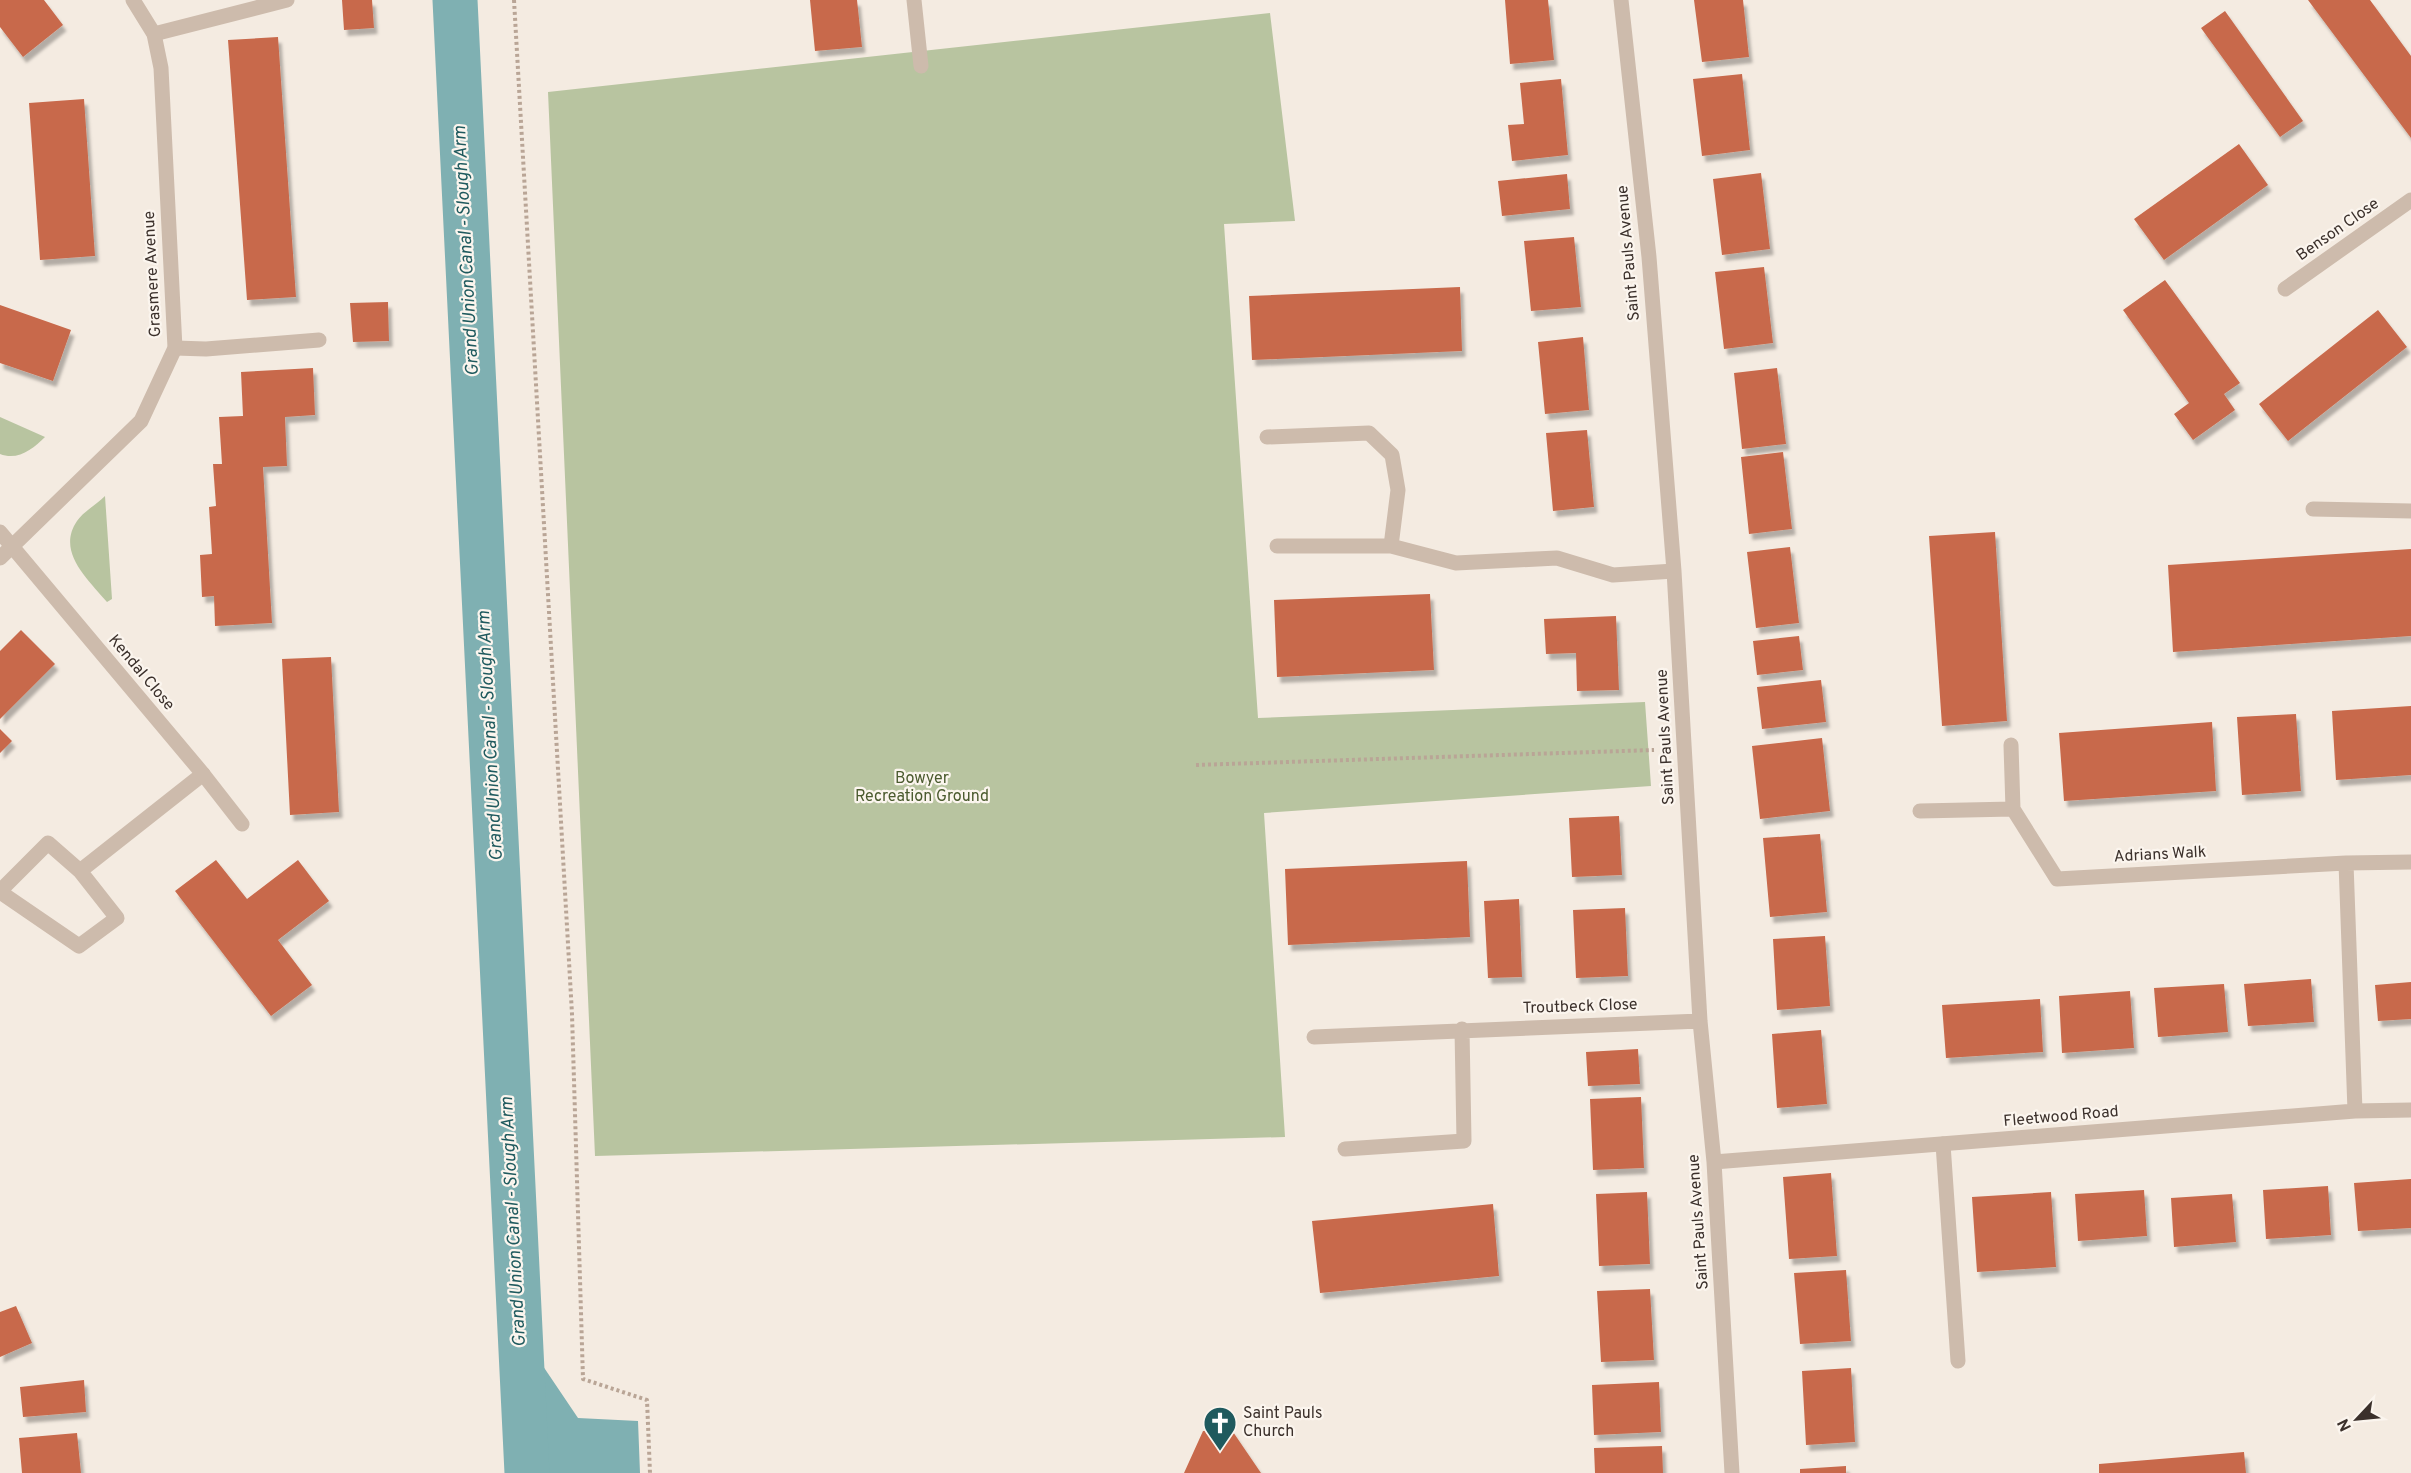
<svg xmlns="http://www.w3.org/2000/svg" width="2411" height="1473" viewBox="0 0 2411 1473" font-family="Overpass,sans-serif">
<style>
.green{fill:#b8c4a0}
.water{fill:#7fb0b2}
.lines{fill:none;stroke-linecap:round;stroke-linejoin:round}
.canal{stroke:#7fb0b2;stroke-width:45}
.building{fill:#c8694b;filter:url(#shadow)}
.path{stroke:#b9a596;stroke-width:4;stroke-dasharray:3 3;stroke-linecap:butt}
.service{stroke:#cdbbac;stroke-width:15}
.minor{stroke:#cdbbac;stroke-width:15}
.labels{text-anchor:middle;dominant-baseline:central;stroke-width:4.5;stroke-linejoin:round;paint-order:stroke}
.street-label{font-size:16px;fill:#3b302b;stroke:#fbf5ee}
.park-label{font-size:16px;fill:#4a5a2e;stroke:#fbf5ee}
.poi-label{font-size:16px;fill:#3b302b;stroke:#fbf5ee;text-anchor:start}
.water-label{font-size:18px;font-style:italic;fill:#1f5a5e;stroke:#fbf5ee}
</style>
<defs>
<filter id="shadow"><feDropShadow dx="3.5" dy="6" stdDeviation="1.5" flood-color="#0004"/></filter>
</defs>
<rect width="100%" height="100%" fill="#f4ebe1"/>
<!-- green -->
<path class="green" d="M1270,13L1295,221L1224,224L1258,718L1645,702L1651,786L1264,813L1285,1137L595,1156L548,92Z
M0,417L45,437C33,449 18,461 0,454Z
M105,496L112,599L107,602C88,579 56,552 77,521C83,512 97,504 105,496Z"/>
<!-- water -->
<path class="water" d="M520,1332L578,1418L638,1421L640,1473H527Z"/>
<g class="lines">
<!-- canal -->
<path class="canal" d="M455,0L527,1473"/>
</g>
<!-- building -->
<path class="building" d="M0,0H44L63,25L23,57L0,27Z
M342,0H372L374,28L344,30Z
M810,0H857L862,47L815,51Z
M1505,0H1548L1554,60L1510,64Z
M1694,0H1743L1749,57L1702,62Z
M2308,0H2370L2411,56V138Z
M2225,11L2303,121L2280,137L2201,28Z
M278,37L296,297L247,300L228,40Z
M1742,74L1750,150L1702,156L1693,79Z
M1561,79L1568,155L1512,161L1508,125L1524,124L1520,83Z
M84,99L95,256L40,260L29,103Z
M2239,144L2268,185L2164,260L2134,219Z
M1761,173L1770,249L1722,255L1713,179Z
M1567,174L1570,209L1502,216L1498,181Z
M1574,237L1581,307L1531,311L1524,241Z
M1764,267L1773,343L1724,349L1715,272Z
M2165,280L2240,383L2224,394L2235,410L2193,440L2174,414L2189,403L2123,310Z
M1460,287L1462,351L1252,360L1249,296Z
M388,302L389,341L353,342L350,303Z
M0,305L71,330L53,381L0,363Z
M2378,310L2407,347L2288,441L2259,404Z
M1583,337L1589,410L1545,414L1538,342Z
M313,368L315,415L285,417L287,466L263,467L272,623L215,626L214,596L202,597L200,555L212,554L209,507L216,506L213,464H222L219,417L243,416L241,372Z
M1777,368L1786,444L1742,449L1734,373Z
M1587,430L1594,507L1553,511L1546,433Z
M1783,452L1792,529L1749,534L1741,457Z
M1995,532L2007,721L1942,726L1929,536Z
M1790,547L1799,623L1756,628L1747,552Z
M2411,549V636L2173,652L2168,565Z
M1430,594L1434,670L1277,677L1274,600Z
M1616,616L1619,690L1577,691L1576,653L1546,654L1544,619Z
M21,630L55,664L0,719V651Z
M1799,636L1803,670L1757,675L1753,641Z
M331,657L339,812L290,815L282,659Z
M1821,680L1826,722L1762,729L1757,687Z
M2411,706V775L2336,780L2332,711Z
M2296,714L2301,791L2242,795L2237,717Z
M2212,722L2216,791L2064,801L2059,733Z
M0,729L12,741L0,753Z
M1822,738L1830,811L1760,819L1752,746Z
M1619,816L1622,875L1572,877L1569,818Z
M1820,834L1827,912L1770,917L1763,838Z
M216,860L247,899L298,860L329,901L278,940L312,985L271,1016L175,891Z
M1467,861L1470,937L1288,945L1285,869Z
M1519,899L1522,977L1488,978L1484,901Z
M1625,908L1628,976L1576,978L1573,910Z
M1825,936L1830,1006L1777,1010L1773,939Z
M2311,979L2314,1022L2248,1026L2244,984Z
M2411,982V1019L2378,1021L2375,985Z
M2224,984L2228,1032L2158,1037L2154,988Z
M2130,991L2134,1048L2062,1053L2059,996Z
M2040,999L2043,1052L1946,1058L1942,1005Z
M1821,1030L1827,1104L1777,1108L1772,1034Z
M1638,1049L1640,1084L1588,1086L1586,1052Z
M1641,1097L1644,1168L1593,1170L1590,1099Z
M1831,1173L1837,1256L1789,1259L1783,1177Z
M2411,1179V1228L2358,1231L2354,1183Z
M2328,1186L2331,1235L2266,1239L2263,1190Z
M2144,1190L2147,1236L2078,1241L2075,1194Z
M1647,1192L1650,1264L1599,1266L1596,1194Z
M2051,1192L2056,1267L1977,1272L1972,1197Z
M2232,1194L2236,1242L2174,1247L2171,1198Z
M1493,1204L1499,1276L1320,1293L1312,1221Z
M1846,1270L1851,1341L1800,1344L1794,1273Z
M1650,1289L1654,1360L1601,1362L1597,1291Z
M16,1306L32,1343L0,1357V1312Z
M1851,1368L1855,1442L1806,1445L1802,1371Z
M84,1380L86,1412L23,1417L20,1387Z
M1659,1382L1661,1432L1594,1435L1592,1385Z
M1231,1429L1261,1473H1184L1203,1431Z
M77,1433L81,1473H22L19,1438Z
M1662,1446L1663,1473H1595L1594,1448Z
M2244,1452L2246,1473H2099V1464Z
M1846,1466V1473H1800V1469Z"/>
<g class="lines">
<!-- path -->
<path class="path" d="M514,0L572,1014L583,1379L647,1400L650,1473
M1196,765L1654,750"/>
<!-- service -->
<path class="service" d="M154,34L287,0
M175,348L206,349L319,340
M2313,509L2411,511
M80,871L203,774
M0,891L48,843L80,871L117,918L79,946L0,892
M1943,1144L1958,1361"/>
<!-- minor -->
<path class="minor" d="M914,0L921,66
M1621,0L1649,257L1674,571L1700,1021L1714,1162L1732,1473
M2285,289L2411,200
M1267,437L1369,433L1392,455L1398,490L1391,546
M0,532L203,774L242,824
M1277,546H1391L1456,563L1557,558L1613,575L1674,571
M0,558L141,421L175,348L161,68L154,34L133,0
M2011,745L2013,809
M1920,811L2013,809L2057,879L2346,863L2355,1111
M2346,863L2411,862
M1314,1037L1700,1021
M1345,1149L1464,1141L1462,1029
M1714,1162L2355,1111L2411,1110"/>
</g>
<!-- icons -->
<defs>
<g id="church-pin" transform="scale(1.725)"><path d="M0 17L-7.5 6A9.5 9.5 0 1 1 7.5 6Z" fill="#1f5a5e" stroke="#fbf5ee"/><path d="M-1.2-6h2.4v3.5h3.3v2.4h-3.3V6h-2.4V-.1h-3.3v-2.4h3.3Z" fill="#fff"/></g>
</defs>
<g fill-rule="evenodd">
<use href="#church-pin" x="1220" y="1423"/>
</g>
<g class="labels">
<!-- street labels -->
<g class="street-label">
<text transform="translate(2338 230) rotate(-35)">Benson Close</text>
<text transform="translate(1629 253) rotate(-95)">Saint Pauls Avenue</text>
<text transform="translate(153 274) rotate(-93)">Grasmere Avenue</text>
<text transform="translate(141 673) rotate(50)">Kendal Close</text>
<text transform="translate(1666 737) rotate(-93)">Saint Pauls Avenue</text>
<text transform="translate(2160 855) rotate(-3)">Adrians Walk</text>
<text transform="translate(1580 1007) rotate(-2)">Troutbeck Close</text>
<text transform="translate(2061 1117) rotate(-5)">Fleetwood Road</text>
<text transform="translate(1699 1222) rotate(-94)">Saint Pauls Avenue</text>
</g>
<!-- park labels -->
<g class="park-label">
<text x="922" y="779">Bowyer<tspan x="922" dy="18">Recreation Ground</tspan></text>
</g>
<!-- poi labels -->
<g class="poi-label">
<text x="1243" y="1414">Saint Pauls<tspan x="1243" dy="18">Church</tspan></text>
</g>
<!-- water labels -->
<g class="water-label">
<text transform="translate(467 251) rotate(-93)">Grand Union Canal - Slough Arm</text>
<text transform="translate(491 736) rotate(-93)">Grand Union Canal - Slough Arm</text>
<text transform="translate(514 1222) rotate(-93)">Grand Union Canal - Slough Arm</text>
</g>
</g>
<!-- north arrow -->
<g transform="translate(2357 1419) rotate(244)" stroke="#fbf5ee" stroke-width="4.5" paint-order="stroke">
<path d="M0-4.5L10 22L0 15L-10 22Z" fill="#3b302b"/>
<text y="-9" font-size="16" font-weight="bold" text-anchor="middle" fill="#3b302b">N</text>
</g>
</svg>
